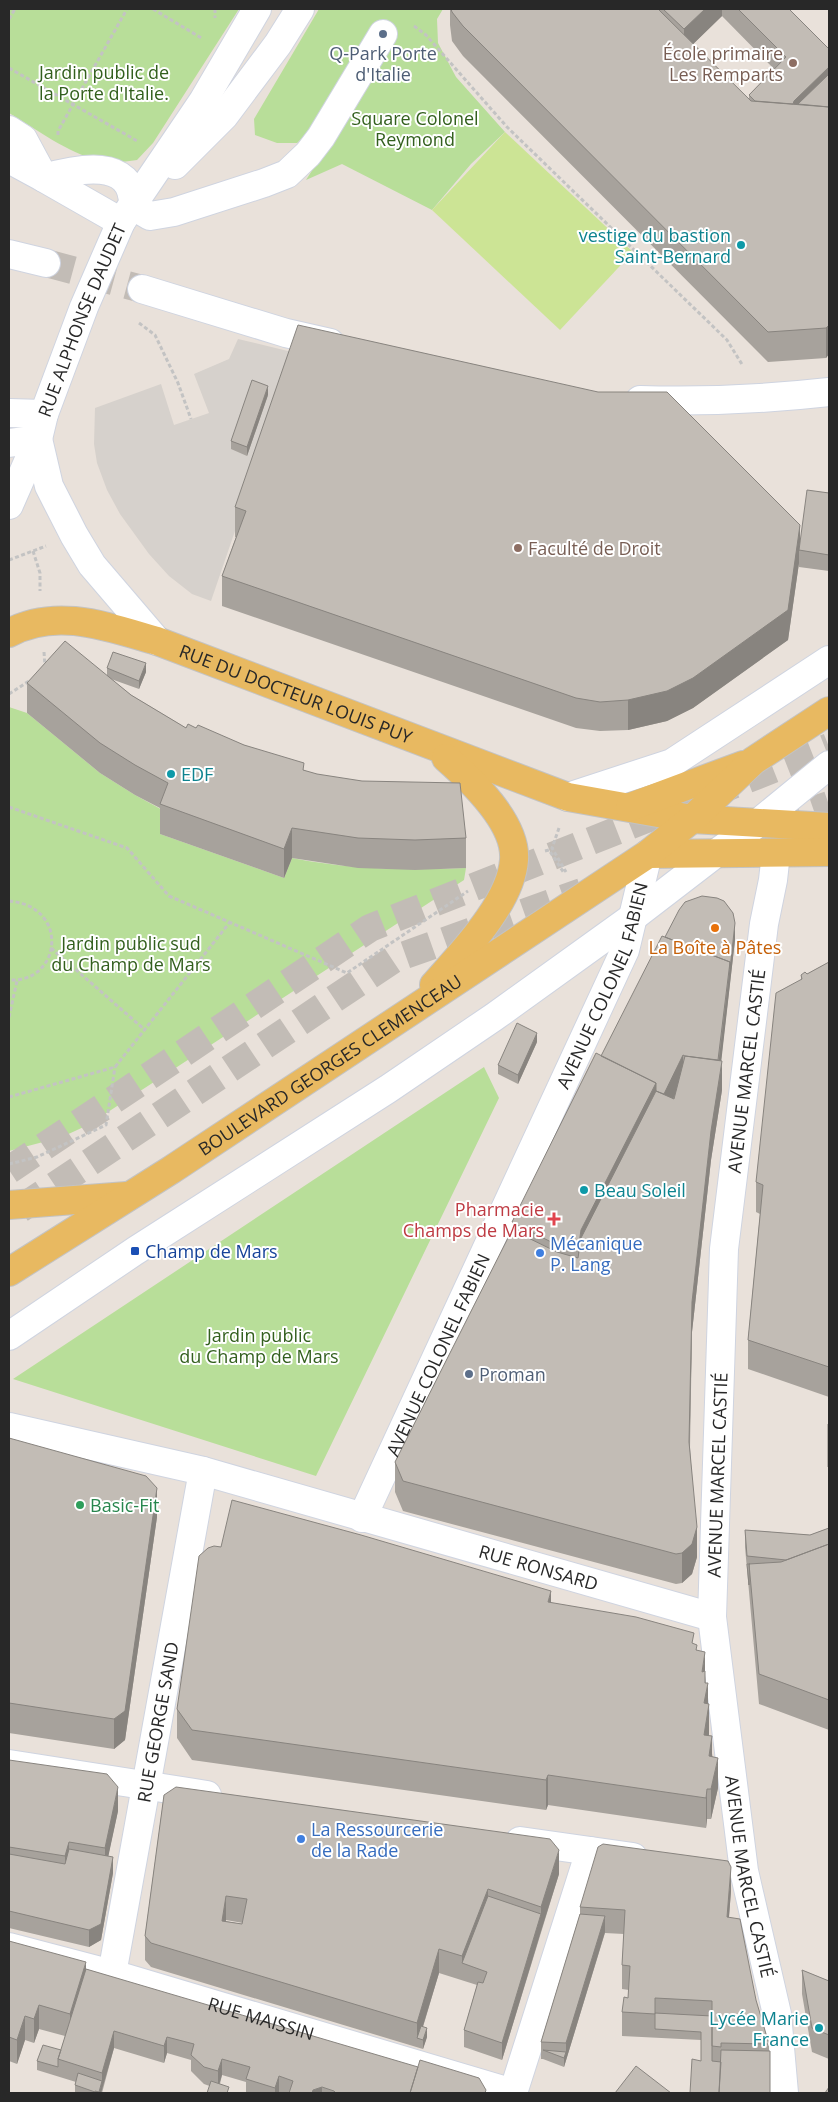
<svg xmlns="http://www.w3.org/2000/svg" width="838" height="2102" viewBox="0 0 838 2102" font-family="'Open Sans',sans-serif">
<style>
.green{fill:#b8de99}
.pitch{fill:#cce495}
.plaza{fill:#d6d1cc}
.lines{fill:none;stroke-linecap:round;stroke-linejoin:round}
.minor-tunnel{stroke:#c2bcb6;stroke-width:28;stroke-dasharray:28 14;stroke-linecap:butt}
.highway-tunnel{stroke:#c2bcb6;stroke-width:28;stroke-dasharray:28 14;stroke-linecap:butt}
.minor-casing{stroke:#cfd4e0;stroke-width:30}
.major-casing{stroke:#c3c3c3;stroke-width:30}
.path{stroke:#c3c3c3;stroke-width:3;stroke-dasharray:4 2.5;stroke-linecap:butt}
.minor{stroke:#fff;stroke-width:28}
.major{stroke:#e8b961;stroke-width:28}
.wall{fill:#a7a29c;fill-rule:evenodd}
.shaded-wall{fill:#88847f}
.building{fill:#c2bcb5;stroke:#88847f;fill-rule:evenodd}
.service-dot{fill:#5c6f8a;stroke:#fff;stroke-width:2}
.education-dot{fill:#8d6e63;stroke:#fff;stroke-width:2}
.culture-dot{fill:#0f9aa8;stroke:#fff;stroke-width:2}
.food-dot{fill:#e8710a;stroke:#fff;stroke-width:2}
.health-dot{fill:#e0444e;stroke:#fff;stroke-width:2}
.transit-dot{fill:#1a4fb4;stroke:#fff;stroke-width:2}
.shop-dot{fill:#3f7fe0;stroke:#fff;stroke-width:2}
.leisure-dot{fill:#2e9e5b;stroke:#fff;stroke-width:2}
.labels{text-anchor:middle;dominant-baseline:central;stroke-width:4;stroke-linejoin:round;paint-order:stroke}
.service-label{font-size:18px;fill:#4e5e75;stroke:#fff}
.education-label{font-size:18px;fill:#785e54;stroke:#fff;text-anchor:end}
.park-label{font-size:18px;fill:#325f1d;stroke:#fff}
.culture-label{font-size:18px;fill:#0d838f;stroke:#fff;text-anchor:end}
.street-label{font-size:18px;fill:#282828;stroke:#fff}
.food-label{font-size:18px;fill:#c56008;stroke:#fff}
.health-label{font-size:18px;fill:#be3a42;stroke:#fff;text-anchor:end}
.shop-label{font-size:18px;fill:#366cbe;stroke:#fff;text-anchor:start}
.transit-label{font-size:18px;fill:#164399;stroke:#fff;text-anchor:start}
.leisure-label{font-size:18px;fill:#27864d;stroke:#fff;text-anchor:start}
</style>
<rect width="100%" height="100%" fill="#e9e1da"/>
<!-- green -->
<path class="green" d="M9,9H239L153,143L137,160C124,162 111,164 98,160C68,153 36,129 9,113Z
M319,9H443L437,19L438,43L456,77L505,132L471,164L432,210L342,164L306,180L398,33L379,22L313,128L297,143H277L255,135L254,119Z
M9,707L27,713L100,773L135,795L168,813L160,834L284,878L292,858C353,870 404,870 466,868L464,880L88,1125L62,1137L9,1151Z
M484,1067L499,1098L316,1476L13,1379Z"/>
<!-- pitch -->
<path class="pitch" d="M505,132L633,252L560,330L432,210Z"/>
<!-- plaza -->
<path class="plaza" d="M238,339L296,353L211,601L192,594L169,576L149,554L120,514L107,490L97,463L94,444L95,408L161,384L174,425L209,413L194,374L229,359Z"/>
<g class="lines">
<!-- minor-tunnel -->
<path class="minor-tunnel" d="M46,263L142,289"/>
<!-- highway-tunnel -->
<path class="highway-tunnel" d="M774,824L829,805
M9,1170L370,928L829,747
M20,1209L394,959L582,892"/>
<!-- minor casing -->
<g class="minor-casing">
<g id="minor">
<path d="M9,130L23,139L44,178L121,222"/>
<path d="M9,159L44,178C76,169 134,156 133,206"/>
<path d="M175,165L224,116L278,44L300,9"/>
<path d="M133,206L150,216L174,212L264,183L287,174L308,154L321,137L383,34"/>
<path d="M9,254L46,263"/>
<path d="M142,289L286,333L330,343"/>
<path d="M640,400C703,402 766,399 829,392"/>
<path d="M9,413L44,414"/>
<path d="M38,439L49,486L74,535L92,565L157,641"/>
<path d="M9,443L38,439"/>
<path id="s1" d="M9,505L38,439L44,414L84,307L121,222L203,101L257,9"/>
<path d="M568,797L672,763L829,660"/>
<path id="s2" d="M776,853L773,880L764,924L724,1249L712,1617L744,1871L777,2014L784,2093"/>
<path d="M9,1336L135,1251L388,1089L494,1017L633,917L715,854L758,823L829,765"/>
<path id="s3" d="M9,1427L203,1471L712,1617"/>
<path id="s4" d="M362,1518L625,950L648,854"/>
<path d="M9,1764L207,1795"/>
<path d="M520,1841L633,1857"/>
<path id="s5" d="M9,1947L112,1974L513,2093"/>
<path id="s6" d="M112,1974L203,1471"/>
<path d="M513,2093L590,1851"/>
</g>
</g>
<!-- major casing -->
<g class="major-casing">
<g id="major">
<path id="s7" d="M9,633C57,607 108,627 157,641L568,797L692,819L829,827"/>
<path d="M630,807L743,765"/>
<path d="M648,854L829,852"/>
<path d="M434,985C462,953 511,903 514,860C517,823 471,780 446,758"/>
<path d="M9,1205L127,1196"/>
<path id="s8" d="M9,1272L171,1170L648,854L692,819L753,761L829,711"/>
</g>
</g>
<!-- path -->
<path class="path" d="M153,9L203,39
M215,9V18
M9,19L15,9
M414,26L426,35L507,127L727,340L743,366
M9,68L139,142
M58,135V131L127,9
M139,323L155,335L178,383L191,419
M33,551L40,573V591
M9,560L46,546
M44,652L45,666
M9,694L29,681
M9,807L127,848L169,896L347,973L468,891
M559,828L552,848L566,872
M545,851L549,850L564,873
M9,901C70,906 62,983 9,980
M51,948L145,1030
M9,1017L17,981
M9,1097L115,1067L230,922
M9,1164L37,1157L106,1125L115,1067"/>
<!-- minor -->
<use href="#minor" class="minor"/>
<!-- major -->
<use href="#major" class="major"/>
</g>
<!-- wall -->
<path class="wall" d="M450,9H789L829,49V354L826,358L768,362L463,56L452,41L450,25ZM722,16L774,69L749,95V100L693,44Z
M268,395L247,456L231,449V441Z
M829,493V571L799,567V563L788,640L693,708L667,721L628,730L600,731L576,728L222,606V576L236,537H235V507L800,542Z
M107,668L146,672L139,689L111,679L131,695L186,728H196L244,745L466,838V868L415,870L358,868L292,858L284,878L160,834V808L135,795L100,773L27,713V683L107,676Z
M665,937L735,940L721,1060L722,1090L711,1160L692,1332L690,1448L697,1557L692,1574L682,1583L676,1584L403,1511L395,1492V1462L512,1230V1222Z
M829,962V1397L748,1369V1340L760,1214L756,1212V1182L801,979V975L807,974Z
M537,1042L518,1084L498,1074V1065Z
M828,1424H829V1484H828Z
M9,1438L157,1517L125,1740L114,1749L9,1733Z
M829,1528V1730L759,1704L745,1547V1530L810,1535Z
M551,1603L694,1644L697,1651L705,1676L708,1704L709,1736L718,1788L711,1819H707L706,1828L548,1805L546,1810L192,1760L177,1738V1709Z
M9,1760L118,1811L108,1856L113,1873L101,1940L89,1947L9,1928Z
M164,1795L559,1874L502,2060L464,2047V2030L477,1985L439,1973L423,2027L427,2037L423,2049L151,1967L145,1960V1936ZM226,1920L243,1923L242,1924L225,1921Z
M731,1891L729,1917L769,2044L770,2093L701,2061V2040L622,2036V2012L628,1998L629,1990L622,1989V1965L624,1934L605,1933L564,2067L543,2059H541V2042L580,1914V1907Z
M9,1941L86,1969L486,2093H246V2082L222,2075L220,2084L229,2093L204,2084L191,2071V2060L167,2053L164,2063L114,2048L102,2093H75V2085L76,2082L37,2070V2061L61,2050L65,2036L39,2029L34,2043L25,2040L17,2064L9,2061Z
M802,1970L829,1981V2059L812,2052L802,1994Z"/>
<!-- shaded-wall -->
<path class="shaded-wall" d="M705,9H722V16L684,53V29Z
M829,67V91L792,109L794,101Z
M829,325V354L826,358V328Z
M268,386V395L247,456V447Z
M800,525V551L799,550V563L788,640L693,708L667,721L628,730V700Z
M146,663V672L139,689V681Z
M292,828V858L284,878V849Z
M735,923V940L718,1090L722,1061V1090L711,1160L692,1332L689,1472L692,1302L718,1066Z
M537,1033V1042L518,1084V1075Z
M683,1055V1079L661,1123V1099Z
M656,1083V1120L578,1288V1250L581,1230Z
M157,1488V1517L125,1740L114,1749V1719Z
M697,1527V1557L692,1574L682,1583V1553Z
M551,1591V1621L548,1602Z
M705,1652V1682L702,1672Z
M708,1683V1713L704,1703Z
M709,1704V1734L704,1765V1735Z
M712,1736V1766L709,1756Z
M718,1758V1788L711,1819V1789Z
M548,1775V1805L546,1810V1780Z
M118,1787V1811L105,1872V1848Z
M707,1789V1819L706,1828V1798Z
M69,1842V1866L65,1880V1856Z
M559,1850V1874L541,1931V1907Z
M113,1857V1873L101,1940L89,1947V1930Z
M731,1867V1891L727,1941V1917Z
M488,1889V1913L462,1963V1956Z
M226,1896V1920L222,1945V1921Z
M541,1914V1931L502,2060V2043Z
M605,1916V1932L564,2067V2058L566,2052V2043Z
M439,1949V1973L419,2039L417,2038V2023Z
M86,1962V1986L70,2038V2014Z
M39,2005V2029L34,2043V2019Z
M25,2016V2040L17,2064V2040Z
M427,2028V2037L423,2049V2040Z
M114,2031V2048L101,2093H99L102,2081V2073Z
M167,2037V2053L164,2063V2046Z
M222,2059V2075L218,2088V2071Z
M279,2076V2093H275V2088Z
M322,2087V2093H312L313,2090Z"/>
<!-- building -->
<path class="building" d="M451,9H658L751,101L829,107V325L826,328L768,332L463,26L452,12Z
M663,9H705L684,29Z
M738,9H789L829,49V67L794,101L793,104L755,101L749,95L786,57Z
M829,74V107L798,104Z
M298,325L598,392H667L800,525L788,610L693,678L667,691L628,700L600,702L576,698L222,576L246,511L235,507Z
M252,380L268,386L247,447L231,441Z
M807,490L829,493V555L799,550Z
M65,641L131,695L186,728L188,724L196,728L198,725L244,745L304,763L303,770L317,774L362,781L460,783L466,838L415,840L358,838L292,828L284,849L160,804L168,783L135,765L100,743L27,683Z
M113,652L146,663L139,681L107,668Z
M702,896L717,898L724,901L733,913L735,923L730,969V962L665,937L679,910L685,902Z
M662,936L730,962L718,1060L685,1056L683,1055L664,1094L656,1091V1083L601,1056Z
M829,962V1367L748,1340L763,1185L756,1182L776,993L802,979L801,975L805,972L807,974Z
M517,1023L537,1033L518,1075L498,1065Z
M596,1053L656,1083L581,1230L578,1250L557,1245L512,1222Z
M685,1056L722,1061L711,1131L692,1302L689,1442L697,1527L692,1544L682,1553L676,1554L403,1481L395,1462L512,1230L557,1252L578,1258L581,1238L656,1091L674,1099Z
M828,1424H829V1467H828Z
M9,1438L146,1476L157,1488L125,1711L114,1719L9,1703Z
M232,1500L361,1535L551,1591L548,1602L636,1617L694,1633L692,1643L697,1645L696,1650L705,1652L702,1672L705,1671V1683H708L704,1703L709,1704L704,1735L712,1736L709,1756L718,1758L711,1789H707L706,1798L548,1775L546,1780L192,1730L177,1709L199,1556L208,1548L214,1546L221,1547Z
M829,1528V1544L786,1560L747,1556L745,1530L810,1535Z
M829,1544V1700L759,1674L749,1564L781,1562Z
M747,1564H750H749V1585Z
M9,1760L107,1774L118,1787L105,1848L69,1842L65,1856L9,1847Z
M176,1787L550,1839L559,1850L541,1907L488,1889L462,1956L439,1949L417,2023L151,1943L145,1936L164,1795ZM226,1896L247,1899L242,1924L222,1921Z
M603,1844L728,1861L731,1867L727,1917L740,1919L756,2000L769,2044L721,2043V2047L712,2046V2001L655,1998V2014L622,2012L624,1997L628,1998L630,1966L622,1965L625,1910L580,1907L598,1847Z
M69,1849L113,1857L101,1924L89,1930L9,1911V1854L65,1864Z
M488,1896L541,1914L502,2043L464,2030L478,1982L483,1983L487,1972L462,1963Z
M580,1914L605,1916L566,2043L541,2042Z
M9,1941L86,1962L70,2014L39,2005L34,2019L25,2016L17,2040L9,2037Z
M86,1969L418,2067L410,2093H336L334,2091L322,2087L313,2090L312,2093H289L293,2081L279,2076L275,2088L246,2079L250,2067L222,2059L218,2071L204,2067L191,2055L194,2044L167,2037L164,2046L114,2031L102,2073L58,2059Z
M802,1970L829,1981V2035L812,2028Z
M655,2013L712,2016V2061L721,2062L719,2093H690L692,2059L701,2061V2032L655,2029Z
M421,2026L427,2028L423,2040L417,2038Z
M43,2045L61,2050L58,2059V2067L37,2061Z
M543,2050L566,2052L564,2058Z
M721,2050L770,2051V2093H719Z
M420,2060L479,2078L486,2090L485,2093H410Z
M636,2066L671,2093H615Z
M78,2073L102,2081L99,2092L95,2091V2092L75,2085Z
M211,2081L229,2087L227,2093H207Z
M829,2087V2093H825Z"/>
<!-- markers -->
<g class="service-dot">
<circle cx="383" cy="34" r="5"/>
<circle cx="469" cy="1374" r="5"/>
</g>
<g class="education-dot">
<circle cx="793" cy="63" r="5"/>
<circle cx="518" cy="548" r="5"/>
</g>
<g class="culture-dot">
<circle cx="741" cy="245" r="5"/>
<circle cx="171" cy="774" r="5"/>
<circle cx="584" cy="1190" r="5"/>
<circle cx="819" cy="2028" r="5"/>
</g>
<circle class="food-dot" cx="715" cy="928" r="5"/>
<path class="health-dot" d="M551.5 1211.5h5v5h5v5h-5v5h-5v-5h-5v-5h5z"/>
<rect class="transit-dot" x="130" y="1246" width="10" height="10" rx="2.5"/>
<g class="shop-dot">
<circle cx="540" cy="1253" r="5"/>
<circle cx="301" cy="1839" r="5"/>
</g>
<circle class="leisure-dot" cx="80" cy="1505" r="5"/>
<g class="labels">
<!-- service labels -->
<g class="service-label">
<text x="383" y="53">Q-Park Porte<tspan x="383" dy="21">d'Italie</tspan></text>
<text x="479" y="1374" text-anchor="start">Proman</text>
</g>
<!-- education labels -->
<g class="education-label">
<text x="783" y="53">École primaire<tspan x="783" dy="21">Les Remparts</tspan></text>
<text x="528" y="548" text-anchor="start">Faculté de Droit</text>
</g>
<!-- park labels -->
<g class="park-label">
<text x="104" y="72">Jardin public de<tspan x="104" dy="21">la Porte d'Italie.</tspan></text>
<text x="415" y="118">Square Colonel<tspan x="415" dy="21">Reymond</tspan></text>
<text x="131" y="943">Jardin public sud<tspan x="131" dy="21">du Champ de Mars</tspan></text>
<text x="259" y="1335">Jardin public<tspan x="259" dy="21">du Champ de Mars</tspan></text>
</g>
<!-- culture labels -->
<g class="culture-label">
<text x="731" y="235">vestige du bastion<tspan x="731" dy="21">Saint-Bernard</tspan></text>
<text x="181" y="774" text-anchor="start">EDF</text>
<text x="594" y="1190" text-anchor="start">Beau Soleil</text>
<text x="809" y="2018">Lycée Marie<tspan x="809" dy="21">France</tspan></text>
</g>
<!-- street labels -->
<g class="street-label">
<text stroke="none"><textPath href="#s1" startOffset="199">RUE ALPHONSE DAUDET</textPath></text>
<text stroke="none"><textPath href="#s7" startOffset="301">RUE DU DOCTEUR LOUIS PUY</textPath></text>
<text stroke="none"><textPath href="#s4" startOffset="585">AVENUE COLONEL FABIEN</textPath></text>
<text stroke="none"><textPath href="#s8" startOffset="382">BOULEVARD GEORGES CLEMENCEAU</textPath></text>
<text transform="translate(746 1071) rotate(-83)">AVENUE MARCEL CASTIÉ</text>
<text stroke="none"><textPath href="#s4" startOffset="180">AVENUE COLONEL FABIEN</textPath></text>
<text transform="translate(717 1475) rotate(-88)">AVENUE MARCEL CASTIÉ</text>
<text stroke="none"><textPath href="#s3" startOffset="548">RUE RONSARD</textPath></text>
<text stroke="none"><textPath href="#s6" startOffset="256">RUE GEORGE SAND</textPath></text>
<text stroke="none"><textPath href="#s2" startOffset="1030">AVENUE MARCEL CASTIÉ</textPath></text>
<text stroke="none"><textPath href="#s5" startOffset="262">RUE MAISSIN</textPath></text>
</g>
<!-- food labels -->
<g class="food-label">
<text x="715" y="947">La Boîte à Pâtes</text>
</g>
<!-- health labels -->
<g class="health-label">
<text x="544" y="1209">Pharmacie<tspan x="544" dy="21">Champs de Mars</tspan></text>
</g>
<!-- shop labels -->
<g class="shop-label">
<text x="550" y="1243">Mécanique<tspan x="550" dy="21">P. Lang</tspan></text>
<text x="311" y="1829">La Ressourcerie<tspan x="311" dy="21">de la Rade</tspan></text>
</g>
<!-- transit labels -->
<g class="transit-label">
<text x="145" y="1251">Champ de Mars</text>
</g>
<!-- leisure labels -->
<g class="leisure-label">
<text x="90" y="1505">Basic-Fit</text>
</g>
</g>
<!-- border -->
<rect width="838" height="2102" fill="none" stroke="#282828" stroke-width="20"/>
</svg>
